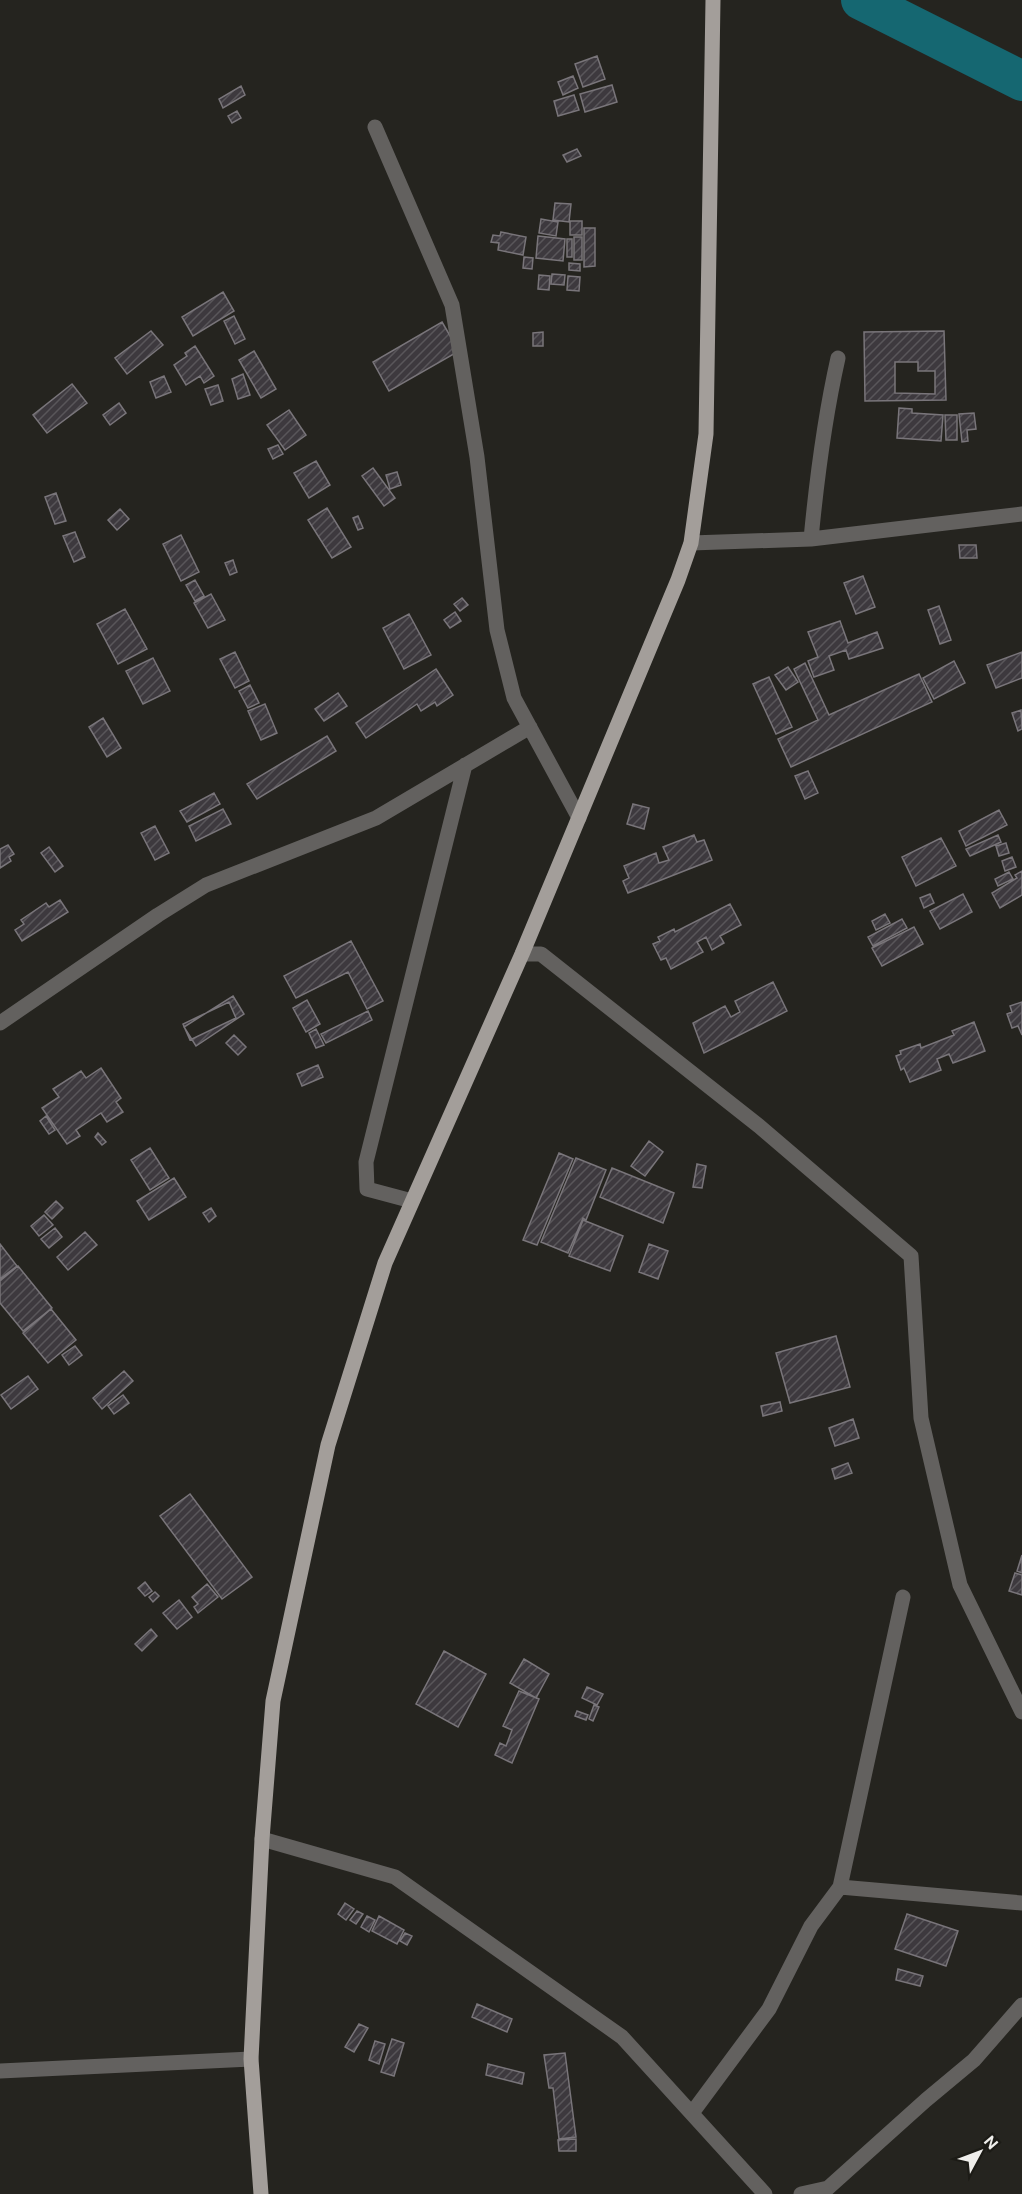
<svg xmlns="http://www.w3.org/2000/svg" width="1022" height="2194" viewBox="0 0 1022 2194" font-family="'DM Sans',sans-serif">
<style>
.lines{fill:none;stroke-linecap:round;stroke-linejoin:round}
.river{stroke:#156771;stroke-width:40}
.building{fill:url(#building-hatch);stroke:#79757a;stroke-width:1.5;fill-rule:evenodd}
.minor{stroke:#63615f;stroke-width:15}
.major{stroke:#a39e9a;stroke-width:15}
</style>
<defs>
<pattern id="building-hatch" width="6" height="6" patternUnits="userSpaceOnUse" patternTransform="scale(1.5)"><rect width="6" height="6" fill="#3d393e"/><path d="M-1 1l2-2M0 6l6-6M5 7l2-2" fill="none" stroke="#59565a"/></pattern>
</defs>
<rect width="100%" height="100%" fill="#25241f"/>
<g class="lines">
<!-- river -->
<path class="river" d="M861,0L1022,81"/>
</g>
<!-- building -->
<path class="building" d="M597,56L605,79L583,87L575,64Z
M573,76L578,88L563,95L558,82Z
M612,85L617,102L585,112L580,94Z
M241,86L245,95L223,108L219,99Z
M574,95L579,110L558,116L554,101Z
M237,111L241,118L232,123L228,116Z
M577,149L581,156L567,162L563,155Z
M555,203L571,204L569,222L553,220Z
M541,219L558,222L556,236L539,233Z
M570,221H582V235H570Z
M584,228H595V266L584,267Z
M501,232L526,237L523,255L498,250L499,243L491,242L493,235L500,236Z
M538,236L565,239L563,261L536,258Z
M574,237H582V260H574Z
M567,239H572V257H567Z
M524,257L533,258L532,269L523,268Z
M569,263L580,264V271L569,270Z
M552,274L565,275L564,285L551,284Z
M539,275L550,276L549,290L538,289Z
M568,276L580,277L579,291L567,290Z
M223,292L234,311L193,336L182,317Z
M234,316L245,339L235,344L224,321Z
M442,322L459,351L389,391L373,362Z
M151,331L163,345L127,374L115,358Z
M944,331L946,400L865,401L864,332ZM895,362H918V371H935V394L895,393Z
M543,332V346H533V333Z
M195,346L214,376L204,383L200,376L186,385L174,365L187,356L185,353Z
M254,351L276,389L261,398L239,360Z
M243,374L250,395L238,399L232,379Z
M164,376L171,392L156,398L150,382Z
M72,384L87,403L47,433L33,415Z
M218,385L223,401L211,405L205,389Z
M119,403L126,413L110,425L103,415Z
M899,408L912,409V413L943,415L941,441L897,438Z
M289,410L306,435L285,450L267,425Z
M974,413L976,429L967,430L968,441L962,442L959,414Z
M945,415H957V440H946Z
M278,445L283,454L273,459L268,449Z
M316,461L330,485L309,498L294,473Z
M373,468L395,498L384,506L362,476Z
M397,472L401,485L390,489L386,475Z
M56,493L66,521L55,524L45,497Z
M327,508L351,547L332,558L308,520Z
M120,509L129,519L117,530L108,520Z
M358,516L363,528L358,530L353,518Z
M75,532L85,557L74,562L63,536Z
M181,535L199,572L181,581L163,544Z
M959,545H976L977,558H960Z
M233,560L237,572L230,575L225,563Z
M863,576L875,607L856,614L844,583Z
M195,580L204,596L195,601L186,585Z
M211,594L225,620L208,628L194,603Z
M462,598L468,605L460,611L454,604Z
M939,606L951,640L940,644L928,610Z
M125,609L147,649L118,664L97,624Z
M455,612L461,621L450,628L444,620Z
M409,614L431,655L404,669L383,628Z
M840,621L848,643L877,632L883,648L849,659L846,650L829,656L834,670L814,677L808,661L818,657L808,632Z
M235,652L249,681L235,688L220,659Z
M1022,652V678L996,688L987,665Z
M153,658L170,691L143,704L126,671Z
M954,661L965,683L934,699L923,678Z
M805,663L829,715L919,674L932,702L791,767L778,739L818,720L794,669Z
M788,667L798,682L786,690L775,675Z
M436,669L453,695L437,706L435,702L421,711L417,704L366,738L356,723Z
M769,677L792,727L776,734L753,684Z
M250,685L259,703L248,708L239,691Z
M338,693L347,706L324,721L315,709Z
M265,704L277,733L261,740L248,711Z
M1021,710L1022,729L1018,731L1012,713Z
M103,718L121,748L107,757L89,727Z
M327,736L336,751L257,799L247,784Z
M808,771L818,793L805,799L795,776Z
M214,793L220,804L187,822L180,811Z
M633,804L649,808L644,829L627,824Z
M223,809L231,824L196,841L189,826Z
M999,810L1007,825L966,846L959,831Z
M155,826L169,853L155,860L141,833Z
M694,835L697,842L704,840L712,860L628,893L623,881L629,878L624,866L656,853L659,863L669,860L663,847Z
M998,835L1001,842L970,856L966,849Z
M941,838L956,866L916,886L902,857Z
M1006,843L1009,853L999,856L996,846Z
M8,845L14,854L9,857L11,861L0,868V849Z
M49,847L63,866L55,872L41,853Z
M1012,857L1016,867L1005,871L1002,861Z
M1022,871V895L1000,908L992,893L1017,878L1015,875Z
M1009,872L1013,879L998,886L995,879Z
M930,894L934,903L924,908L920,898Z
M963,894L972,912L940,929L930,911Z
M60,900L68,912L22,941L15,930L24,924L21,920L46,903L49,907Z
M730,904L741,925L720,936L724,943L712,950L706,937L697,942L703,952L671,969L666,958L661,960L653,944L660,941L658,937L674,929L675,932Z
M885,914L890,923L876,930L872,921Z
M902,919L907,928L873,946L868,937Z
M914,927L923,944L882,966L872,948Z
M351,941L383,1001L367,1009L348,972L296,998L284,976Z
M773,982L787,1011L704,1053L693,1023L725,1006L731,1017L740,1012L735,1001Z
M233,996L244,1014L196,1046L184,1027Z
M307,1000L320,1024L306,1032L293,1008Z
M229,1002L236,1018L190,1040L183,1024Z
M1022,1002V1035L1018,1026L1012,1028L1007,1014L1012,1012L1010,1006Z
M368,1011L372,1020L326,1043L321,1034Z
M974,1022L985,1051L953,1063L949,1054L937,1059L941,1070L910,1082L904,1068L901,1070L896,1056L901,1054L900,1051L920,1044L921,1048L954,1035L952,1031Z
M316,1029L324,1045L316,1048L309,1033Z
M234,1035L246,1047L238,1055L226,1043Z
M318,1065L323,1077L302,1086L297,1074Z
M101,1068L121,1098L116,1102L123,1112L107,1122L101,1113L76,1130L80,1136L67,1144L42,1108L59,1097L53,1089L81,1071L86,1078Z
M46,1116L55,1130L49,1134L40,1121Z
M98,1133L106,1142L102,1145L95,1137Z
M649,1141L663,1152L645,1176L631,1166Z
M150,1148L169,1178L150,1190L131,1160Z
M559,1153L573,1159L537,1245L523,1240Z
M576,1158L606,1170L586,1220L583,1218L568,1253L541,1242Z
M697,1164L706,1166L702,1188L693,1187Z
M612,1168L674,1193L663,1223L600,1197Z
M174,1178L186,1197L149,1220L137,1201Z
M56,1201L63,1208L52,1219L45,1212Z
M211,1208L216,1216L209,1222L203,1213Z
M44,1215L53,1225L39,1236L31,1226Z
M583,1220L623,1236L610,1271L569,1256Z
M55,1228L62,1237L49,1248L41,1239Z
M85,1232L97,1245L68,1270L57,1257Z
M0,1244L17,1266L0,1279Z
M649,1244L668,1251L658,1279L639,1272Z
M18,1266L52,1308L23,1331L0,1303V1281Z
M51,1309L76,1340L48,1363L23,1333Z
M836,1336L850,1387L790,1403L776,1353Z
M75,1346L82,1355L69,1365L62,1355Z
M124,1371L133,1381L102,1409L93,1398Z
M28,1376L38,1389L11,1409L1,1395Z
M123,1395L129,1403L114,1414L108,1406Z
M780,1402L782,1411L763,1416L761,1406Z
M853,1419L859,1438L835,1446L829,1428Z
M848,1463L852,1473L835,1479L832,1469Z
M190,1494L252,1577L222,1599L160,1516Z
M1022,1555V1573L1017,1571Z
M1015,1573L1022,1575V1595L1009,1591Z
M145,1582L152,1591L145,1596L138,1588Z
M207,1584L218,1597L198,1613L194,1607L198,1604L192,1597Z
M155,1592L159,1596L153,1602L149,1597Z
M179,1600L192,1617L177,1629L163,1613Z
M151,1629L157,1636L142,1651L135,1644Z
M444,1651L486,1674L458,1727L416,1704Z
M524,1659L549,1674L536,1698L510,1683Z
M587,1687L603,1694L597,1705L582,1698Z
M519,1691L539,1699L512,1763L495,1755L500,1743L506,1746L512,1730L503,1726Z
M594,1705L599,1707L593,1721L589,1719Z
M577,1711L588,1715L586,1720L575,1716Z
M345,1903L354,1909L346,1920L338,1914Z
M357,1911L363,1914L356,1924L350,1920Z
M907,1914L958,1931L946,1966L895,1949Z
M367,1916L375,1920L369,1932L361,1927Z
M379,1916L404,1930L397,1944L372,1931Z
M405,1933L412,1936L407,1945L400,1941Z
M898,1969L923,1976L920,1986L896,1980Z
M477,2004L512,2019L507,2032L472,2017Z
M359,2024L368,2028L354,2052L345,2047Z
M392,2039L404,2043L394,2076L381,2072Z
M375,2041L385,2044L379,2064L369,2060Z
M565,2053L576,2137L559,2139L553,2088H549L544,2055Z
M488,2064L524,2073L522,2084L486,2075Z
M576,2139V2151H559L558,2140Z"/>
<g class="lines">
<!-- minor -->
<path class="minor" d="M375,127L452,305L477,457L497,630L514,698L579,818
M811,539C817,476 824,420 838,358
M691,543L811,539L1022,514
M522,954H541L759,1126L911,1256L921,1418L960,1585L1022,1712
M0,1023L158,915L206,885L376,818L530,727
M412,1201L367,1189L366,1162L465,765
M262,1839L395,1877L622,2037L765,2194
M840,1887L1022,1903
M0,2071L251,2059
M692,2113L769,2009L811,1926L840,1887L903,1597
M801,2194L828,2188L926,2100L974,2060L1022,2005"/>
<!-- major -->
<path class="major" d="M261,2194L251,2059L262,1839L273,1701L328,1445L385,1263L522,954L678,580L691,543L706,434L713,0"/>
</g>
<!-- north arrow -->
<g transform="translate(980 2152) rotate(49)" stroke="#1c1b16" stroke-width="4.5" paint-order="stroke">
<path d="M0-4.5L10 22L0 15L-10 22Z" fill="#efeeeb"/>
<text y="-9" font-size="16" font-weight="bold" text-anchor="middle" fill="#efeeeb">N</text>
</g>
</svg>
